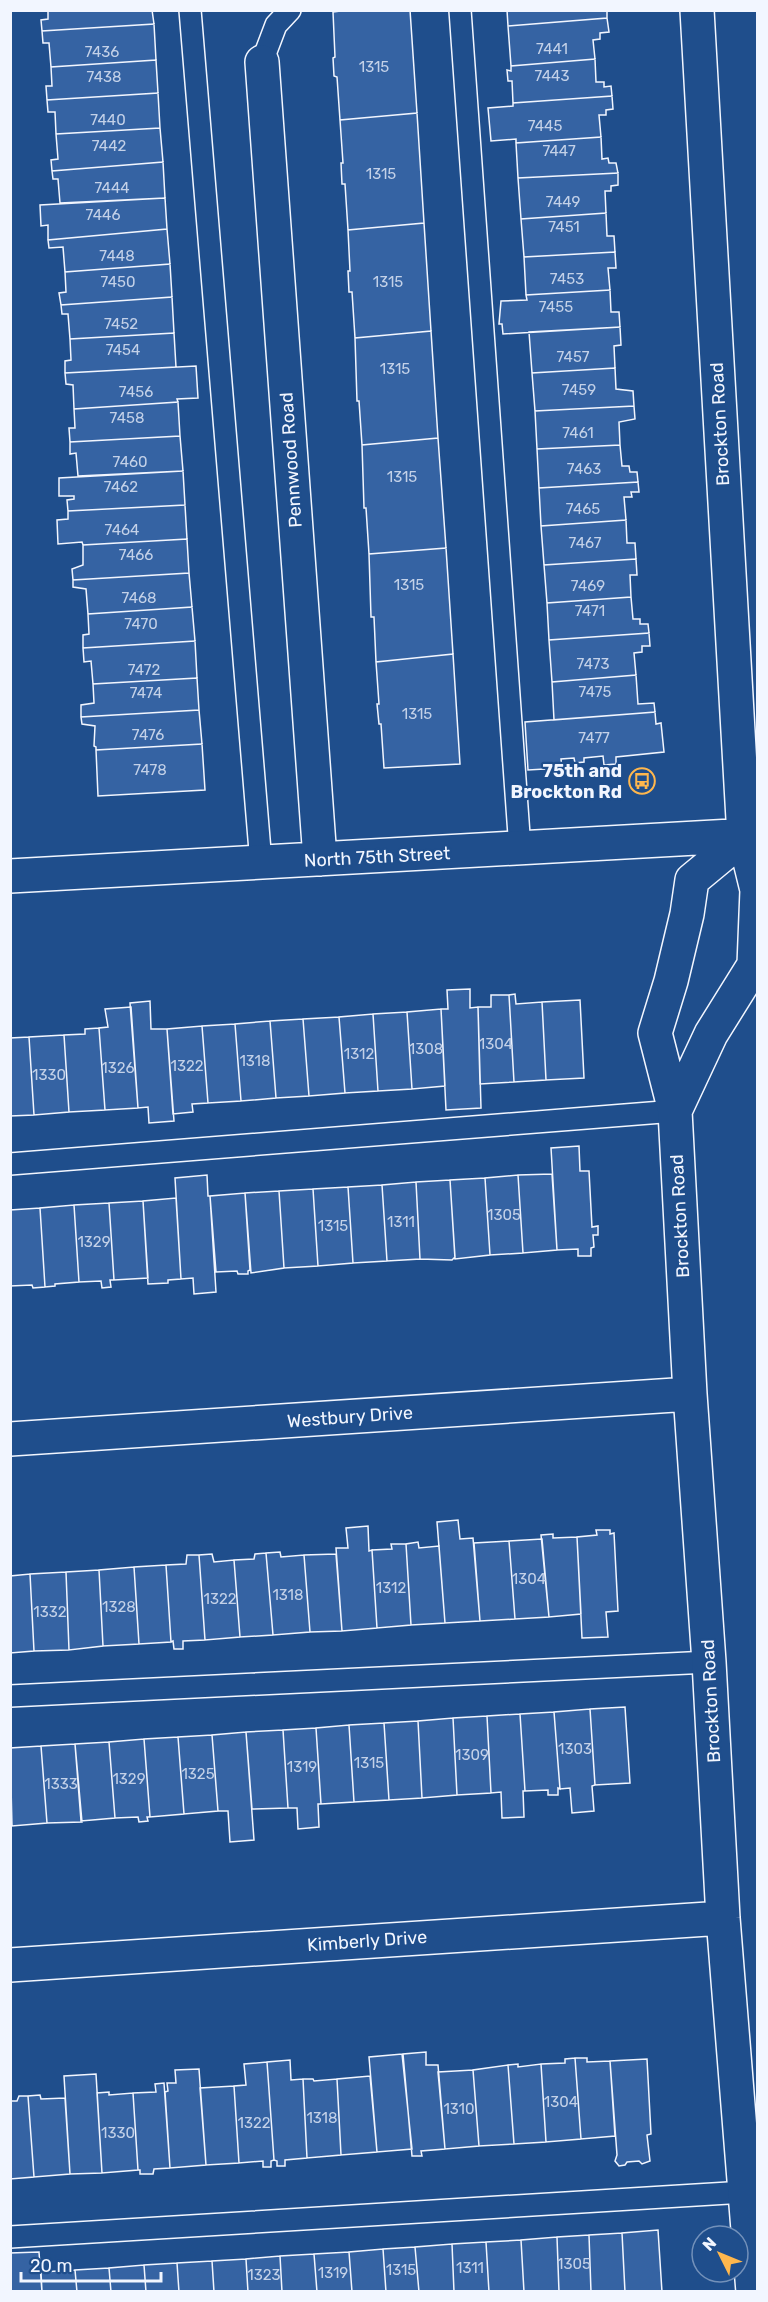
<svg xmlns="http://www.w3.org/2000/svg" width="768" height="2302" viewBox="0 0 768 2302" font-family="Rubik,sans-serif">
<style>
.building{fill:#3563a3;stroke:#f2f6ff;stroke-width:1.5}
.lines{fill:none;stroke-linecap:round;stroke-linejoin:round}
.lane-casing{stroke:#f2f6ff;stroke-width:24}
.street-casing{stroke:#f2f6ff;stroke-width:36}
.lane{stroke:#1f4e8c;stroke-width:21}
.street{stroke:#1f4e8c;stroke-width:33}
.labels{text-anchor:middle;dominant-baseline:central;stroke-width:4.5;stroke-linejoin:round;paint-order:stroke}
.number-label{font-size:15px;fill:#c3d1e8}
.street-label{font-size:18px;fill:#f2f6ff;stroke:#1f4e8c}
.poi-label{font-size:18px;font-weight:bold;fill:#f2f6ff;stroke:#1f4e8c;text-anchor:end}
</style>
<rect width="100%" height="100%" fill="#1f4e8c"/>
<!-- building -->
<path class="building" d="M48,10H152L154,24L42,31L41,20L48,19Z
M348,10H410L417,113L340,120L337,77L334,76L333,58L335,57L333,12Z
M507,10H607V18L508,26Z
M607,18L609,32L600,33V39L593,40L595,59L511,66L508,26Z
M154,24L156,60L51,67L49,43H43L42,31Z
M595,59L596,82H604V87L611,86L612,96L513,103L512,81H508L507,70L511,71V66Z
M156,60L158,93L47,100L46,86H52L51,67Z
M158,93L160,128L56,134L55,112H48L47,100Z
M612,96L613,109L606,110V115H599L601,137L516,143V139L491,141L488,108L513,106V103Z
M417,113L424,223L348,230L345,184H342L341,163H343L340,120Z
M160,128L163,162L52,171L51,160L58,159L56,134Z
M601,137L602,159L608,158L609,163H616L618,173L518,178L516,143Z
M163,162L165,198L60,203L58,179H53L52,171Z
M618,173V185L611,186V191H605L606,213L521,219L518,178Z
M165,198L167,229L48,240V225L41,226L40,205Z
M606,213L607,236H614L615,252L524,257L521,219Z
M424,223L431,331L355,338L352,292H349L348,271H350L348,230Z
M167,229L170,264L65,272L63,247L49,248L48,240Z
M615,252L616,268H608L610,290L526,295L524,257Z
M170,264L172,297L61,305L59,293L66,292L65,272Z
M610,290L611,312H619L620,327L503,334L502,324H499L501,301L527,300L526,295Z
M172,297L174,333L70,339L68,314H62L61,305Z
M620,327L621,345L614,346L615,368L532,373L529,332Z
M431,331L438,438L362,445L359,401H357L355,338Z
M174,333L176,367L65,373V361L71,360L70,339Z
M196,366L198,398L177,399L178,402L74,409L73,385L66,384L65,373Z
M615,368L616,389L633,391L634,406L535,411L532,373Z
M178,402L180,436L70,442L69,428H75L74,409Z
M634,406L635,419L619,422L620,445L537,449L535,411Z
M180,436L183,471L78,476L76,453L70,454V442Z
M438,438L446,548L369,554L366,508H364L362,445Z
M620,445L622,466H629L630,472H637L638,482L539,488L537,449Z
M183,471L185,505L68,511L67,500L74,499V496H59V478Z
M638,482L639,492H631L632,497H624L626,520L541,526L539,488Z
M185,505L187,539L83,545L82,542L58,544L57,520L68,519V511Z
M626,520L627,543H635L636,559L544,565L541,526Z
M187,539L189,573L73,580L72,569L83,565V545Z
M446,548L453,654L376,662L374,617H371L369,554Z
M636,559L637,575H630L631,597L547,603L544,565Z
M189,573L192,607L88,614L86,589L73,587V580Z
M631,597L633,619H640V624H648L649,633L549,640L547,603Z
M192,607L195,641L83,648V635L89,634L88,614Z
M649,633L650,646H642V652L634,653L636,675L552,682L549,640Z
M195,641L197,678L93,684L91,661L84,662L83,648Z
M453,654L460,764L384,768L381,724H379L377,704H379L376,662Z
M636,675L638,704L654,703L655,712L554,720L552,682Z
M197,678L199,710L81,717V705L94,703L93,684Z
M199,710L202,744L96,750V747L94,746L95,726L82,724L81,717Z
M655,712L656,724L661,723L664,752L616,757V764L604,765L603,756L584,758V762L575,763L574,758L561,759L562,768L528,770L525,722Z
M202,744L205,790L98,796L96,750Z
M470,989V1008L478,1007L481,1108L446,1110L441,1009H448L447,990Z
M515,994L516,1004L542,1002L546,1080L514,1082L509,995Z
M491,995H509L514,1082L480,1084L478,1007H491Z
M580,1000L584,1078L546,1080L542,1002Z
M150,1001L151,1029H167L174,1121L149,1123L148,1107L138,1108L130,1003Z
M131,1007L138,1108L105,1110L99,1028L108,1027L105,1009Z
M441,1009L445,1086L412,1089L407,1012Z
M407,1012L412,1089L378,1091L373,1014Z
M373,1014L378,1091L345,1093L339,1017Z
M339,1017L345,1093L309,1096L303,1019Z
M303,1019L309,1096L276,1098L270,1021Z
M270,1021L276,1098L241,1101L235,1024Z
M235,1024L241,1101L208,1103L202,1026Z
M202,1026L208,1103L192,1104L193,1112L173,1114L167,1029Z
M99,1028L105,1110L69,1112L64,1035L85,1034V1029Z
M64,1035L69,1112L34,1115L29,1037Z
M29,1037L34,1115L10,1116V1038Z
M579,1146L580,1171H589L592,1227L598,1226V1235H593L594,1247L591,1248V1256H578V1249L557,1250L551,1148Z
M552,1174L557,1250L523,1253L518,1175Z
M207,1175L208,1196H210L216,1292L194,1294L193,1278L181,1279L175,1178Z
M518,1175L523,1253L490,1255L485,1178Z
M485,1178L490,1255L455,1259L450,1180Z
M450,1180L455,1257L452,1260L420,1259L416,1182Z
M416,1182L420,1259L387,1261L382,1185Z
M382,1185L387,1261L353,1263L348,1187Z
M348,1187L353,1263L318,1266L313,1189Z
M313,1189L318,1266L284,1268L279,1191Z
M279,1191L284,1268L251,1273L245,1193Z
M245,1193L250,1270L248,1271V1274H238L237,1271L216,1272L210,1196Z
M176,1198L181,1279L168,1280V1283L148,1284L143,1201Z
M143,1201L148,1278L114,1280L109,1203Z
M109,1203L114,1280H110L111,1287L102,1288L101,1281L79,1282L74,1205Z
M74,1205L79,1282L55,1284V1286L45,1287L40,1208Z
M40,1208L45,1287L33,1288L32,1285L10,1286V1210Z
M458,1520L460,1539L473,1538L480,1621L445,1623L437,1522Z
M368,1526L369,1551L372,1550L377,1628L342,1631L336,1548H348L346,1528Z
M596,1530H610V1534L614,1533L618,1611L606,1612L608,1637L582,1638L577,1537L597,1535Z
M553,1534V1538L577,1537L581,1614L549,1617L541,1535Z
M542,1539L549,1617L515,1619L509,1541Z
M509,1541L515,1619L480,1621L474,1543Z
M418,1542L419,1548L439,1546L445,1623L411,1625L406,1544Z
M391,1544H406L411,1625L377,1628L372,1550L392,1549Z
M280,1552L281,1557L304,1555L310,1632L273,1635L266,1553Z
M266,1553L273,1635L240,1637L234,1560L254,1559L255,1554Z
M212,1554L214,1562L234,1560L240,1637L205,1640L199,1555Z
M336,1554L342,1631L310,1632L304,1555Z
M187,1555H199L205,1640L183,1641V1649H174L173,1641L171,1642L166,1565L186,1564Z
M166,1565L171,1642L139,1644L134,1567Z
M134,1567L139,1644L103,1646L99,1570Z
M99,1570L103,1646L69,1650L66,1572Z
M66,1572L69,1650L34,1651L30,1574Z
M30,1574L34,1651L10,1653V1576Z
M625,1707L630,1783L595,1785L590,1709Z
M590,1709L595,1785L592,1786L594,1811L572,1813L570,1788L560,1789L554,1712Z
M554,1712L560,1789L558,1788V1795H548V1790L525,1791L520,1714Z
M520,1714L525,1791H523L524,1817L502,1818L501,1792L491,1793L487,1716Z
M487,1716L491,1793L457,1795L453,1718Z
M453,1718L457,1795L422,1798L418,1721Z
M418,1721L422,1798L389,1800L384,1723Z
M384,1723L389,1800L354,1802L349,1725Z
M349,1725L354,1802L321,1804L316,1728Z
M316,1728L321,1804H318L319,1827L298,1829L297,1808H288L283,1730Z
M283,1730L288,1808L252,1809L246,1732Z
M246,1732L254,1840L230,1842L228,1811H218L212,1735Z
M212,1735L218,1811L184,1814L178,1737Z
M178,1737L184,1814L150,1817L144,1739Z
M144,1739L150,1817H147L148,1821L139,1822L138,1817L115,1818L109,1742Z
M109,1742L115,1818L81,1821L75,1744Z
M75,1744L82,1822L47,1823L41,1746Z
M41,1746L47,1823L12,1826L10,1748Z
M426,2052V2065H438L445,2149L421,2151L422,2156H412L403,2054Z
M402,2054L412,2149L377,2152L369,2057Z
M575,2058H587V2062L610,2061L615,2136L581,2139Z
M575,2058L581,2139L546,2142L541,2064L565,2063V2059Z
M647,2059L651,2134L647,2135L650,2161L642,2164L639,2161L627,2162L625,2165L619,2166L615,2161L617,2155L610,2061Z
M290,2060L291,2080L303,2079L307,2158L285,2160V2166H277V2161L274,2160L267,2062Z
M267,2062L274,2160L271,2161V2167H263V2161L239,2163L234,2086L246,2085L244,2064Z
M518,2064V2067L541,2064L546,2142L514,2144L508,2065Z
M508,2065L514,2144L479,2146L473,2070Z
M199,2069L206,2165L170,2168L165,2092L168,2091L167,2083H176L175,2070Z
M473,2070L479,2146L445,2149L438,2072Z
M96,2074L102,2173L70,2174L64,2076Z
M370,2076L377,2152L341,2155L337,2079Z
M303,2079H313L314,2081L337,2079L341,2155L307,2158Z
M164,2083L170,2168L154,2169L153,2174H140V2170H138L133,2093L156,2092L155,2084Z
M234,2086L239,2163L206,2165L200,2088Z
M109,2092V2095L133,2093L138,2170L102,2173L97,2093Z
M40,2095L41,2099L65,2098L70,2174L34,2177L28,2096Z
M19,2096H28L34,2177L10,2179V2101H17Z
M658,2230L662,2292H625L622,2233Z
M622,2233L625,2292H591L589,2235Z
M589,2235L591,2292H559L557,2237Z
M557,2237L559,2292H524L521,2240Z
M521,2240L524,2292H489L486,2242Z
M486,2242L489,2292H454L452,2244Z
M452,2244L454,2292H419L415,2247Z
M415,2247L419,2292H386L383,2249Z
M383,2249L386,2292H352L349,2252Z
M39,2252L42,2292H10V2253Z
M349,2252L352,2292H317L314,2254Z
M314,2254L317,2292H282L280,2256Z
M280,2256L282,2292H248L246,2259Z
M246,2259L248,2292H214L212,2261Z
M212,2261L214,2292H179L177,2263Z
M177,2263L179,2292H146L144,2265Z
M144,2265L146,2292H111L109,2268Z
M109,2268L111,2292H77L75,2270Z
M75,2270L77,2292H42L41,2272Z"/>
<g class="lines">
<!-- lane casing -->
<g class="lane-casing">
<path id="lane" d="M190,10L261,863
M460,10L520,849
M262,62L276,25L290,10
M10,1164L675,1111
M10,1696L709,1662
M10,2237L745,2192"/>
</g>
<!-- street casing -->
<g class="street-casing">
<path id="street" d="M262,62L320,859
M744,837L692,880L687,914L671,981L655,1033L675,1111L690,1394L709,1662L723,1918L753,2292
M10,876L750,835
M675,1111L711,1034L754,965L757,890L744,837L697,10
M10,1439L690,1394
M10,1965L723,1918"/>
</g>
<!-- lane -->
<use href="#lane" class="lane"/>
<!-- street -->
<use href="#street" class="street"/>
</g>
<!-- icons -->
<defs>
<g id="bus-ring" transform="scale(1.35)"><circle r="9.5" fill="#1f4e8c" stroke="#ffb74d" stroke-width="1.5"/><path d="M-5-6H5V4H4V6H2V4H-2V6H-4V4H-5ZM-3.5-4V0h7V-4ZM-3.5 1.2v1.5H-2V1.2ZM2 1.2v1.5H3.5V1.2Z" fill="#ffb74d"/></g>
</defs>
<g fill-rule="evenodd">
<use href="#bus-ring" x="642" y="781"/>
</g>
<g class="labels">
<!-- number labels -->
<g class="number-label">
<text x="552" y="49">7441</text>
<text x="102" y="52">7436</text>
<text x="374" y="67">1315</text>
<text x="552" y="76">7443</text>
<text x="104" y="77">7438</text>
<text x="108" y="120">7440</text>
<text x="545" y="126">7445</text>
<text x="109" y="146">7442</text>
<text x="559" y="151">7447</text>
<text x="381" y="174">1315</text>
<text x="112" y="188">7444</text>
<text x="563" y="202">7449</text>
<text x="103" y="215">7446</text>
<text x="564" y="227">7451</text>
<text x="117" y="256">7448</text>
<text x="567" y="279">7453</text>
<text x="118" y="282">7450</text>
<text x="388" y="282">1315</text>
<text x="556" y="307">7455</text>
<text x="121" y="324">7452</text>
<text x="123" y="350">7454</text>
<text x="573" y="357">7457</text>
<text x="395" y="369">1315</text>
<text x="579" y="390">7459</text>
<text x="136" y="392">7456</text>
<text x="127" y="418">7458</text>
<text x="578" y="433">7461</text>
<text x="130" y="462">7460</text>
<text x="584" y="469">7463</text>
<text x="402" y="477">1315</text>
<text x="121" y="487">7462</text>
<text x="583" y="509">7465</text>
<text x="122" y="530">7464</text>
<text x="585" y="543">7467</text>
<text x="136" y="555">7466</text>
<text x="409" y="585">1315</text>
<text x="588" y="586">7469</text>
<text x="139" y="598">7468</text>
<text x="590" y="611">7471</text>
<text x="141" y="624">7470</text>
<text x="593" y="664">7473</text>
<text x="144" y="670">7472</text>
<text x="595" y="692">7475</text>
<text x="146" y="693">7474</text>
<text x="417" y="714">1315</text>
<text x="148" y="735">7476</text>
<text x="594" y="738">7477</text>
<text x="150" y="770">7478</text>
<text x="496" y="1044">1304</text>
<text x="426" y="1049">1308</text>
<text x="359" y="1054">1312</text>
<text x="255" y="1061">1318</text>
<text x="187" y="1066">1322</text>
<text x="118" y="1068">1326</text>
<text x="49" y="1075">1330</text>
<text x="504" y="1215">1305</text>
<text x="401" y="1222">1311</text>
<text x="333" y="1226">1315</text>
<text x="94" y="1242">1329</text>
<text x="529" y="1579">1304</text>
<text x="391" y="1588">1312</text>
<text x="288" y="1595">1318</text>
<text x="220" y="1599">1322</text>
<text x="119" y="1607">1328</text>
<text x="50" y="1612">1332</text>
<text x="575" y="1749">1303</text>
<text x="472" y="1755">1309</text>
<text x="369" y="1763">1315</text>
<text x="302" y="1767">1319</text>
<text x="198" y="1774">1325</text>
<text x="129" y="1779">1329</text>
<text x="61" y="1784">1333</text>
<text x="561" y="2102">1304</text>
<text x="459" y="2109">1310</text>
<text x="322" y="2118">1318</text>
<text x="254" y="2123">1322</text>
<text x="118" y="2133">1330</text>
<text x="574" y="2264">1305</text>
<text x="470" y="2268">1311</text>
<text x="401" y="2270">1315</text>
<text x="333" y="2273">1319</text>
<text x="264" y="2275">1323</text>
</g>
<!-- street labels -->
<g class="street-label">
<text transform="translate(720 424) rotate(-93)">Brockton Road</text>
<text transform="translate(291 460) rotate(-94)">Pennwood Road</text>
<text transform="translate(377 857) rotate(-3)">North 75th Street</text>
<text transform="translate(680 1216) rotate(-93)">Brockton Road</text>
<text transform="translate(350 1417) rotate(-4)">Westbury Drive</text>
<text transform="translate(711 1701) rotate(-93)">Brockton Road</text>
<text transform="translate(367 1941) rotate(-4)">Kimberly Drive</text>
</g>
<!-- poi labels -->
<g class="poi-label">
<text x="622" y="771">75th and<tspan x="622" dy="21">Brockton Rd</tspan></text>
</g>
</g>
<!-- border -->
<rect width="768" height="2302" fill="none" stroke="#f2f6ff" stroke-width="24"/>
<!-- north arrow -->
<g transform="translate(720 2254) rotate(313)"><circle r="28" fill="#1f4e8c" stroke="#7391ba" stroke-width="1.5"/>
<path d="M0-4.5L10 22L0 15L-10 22Z" fill="#ffb74d"/>
<text y="-9" font-size="16" font-weight="bold" text-anchor="middle" fill="#f2f6ff">N</text>
</g>
<!-- scale -->
<path d="M21 2272v9h140v-9" fill="none" stroke="#f2f6ff" stroke-width="3"/>
<text x="30" y="2272" font-size="18" fill="#f2f6ff" stroke="#1f4e8c" stroke-width="4.5" paint-order="stroke">20 m</text>
</svg>
